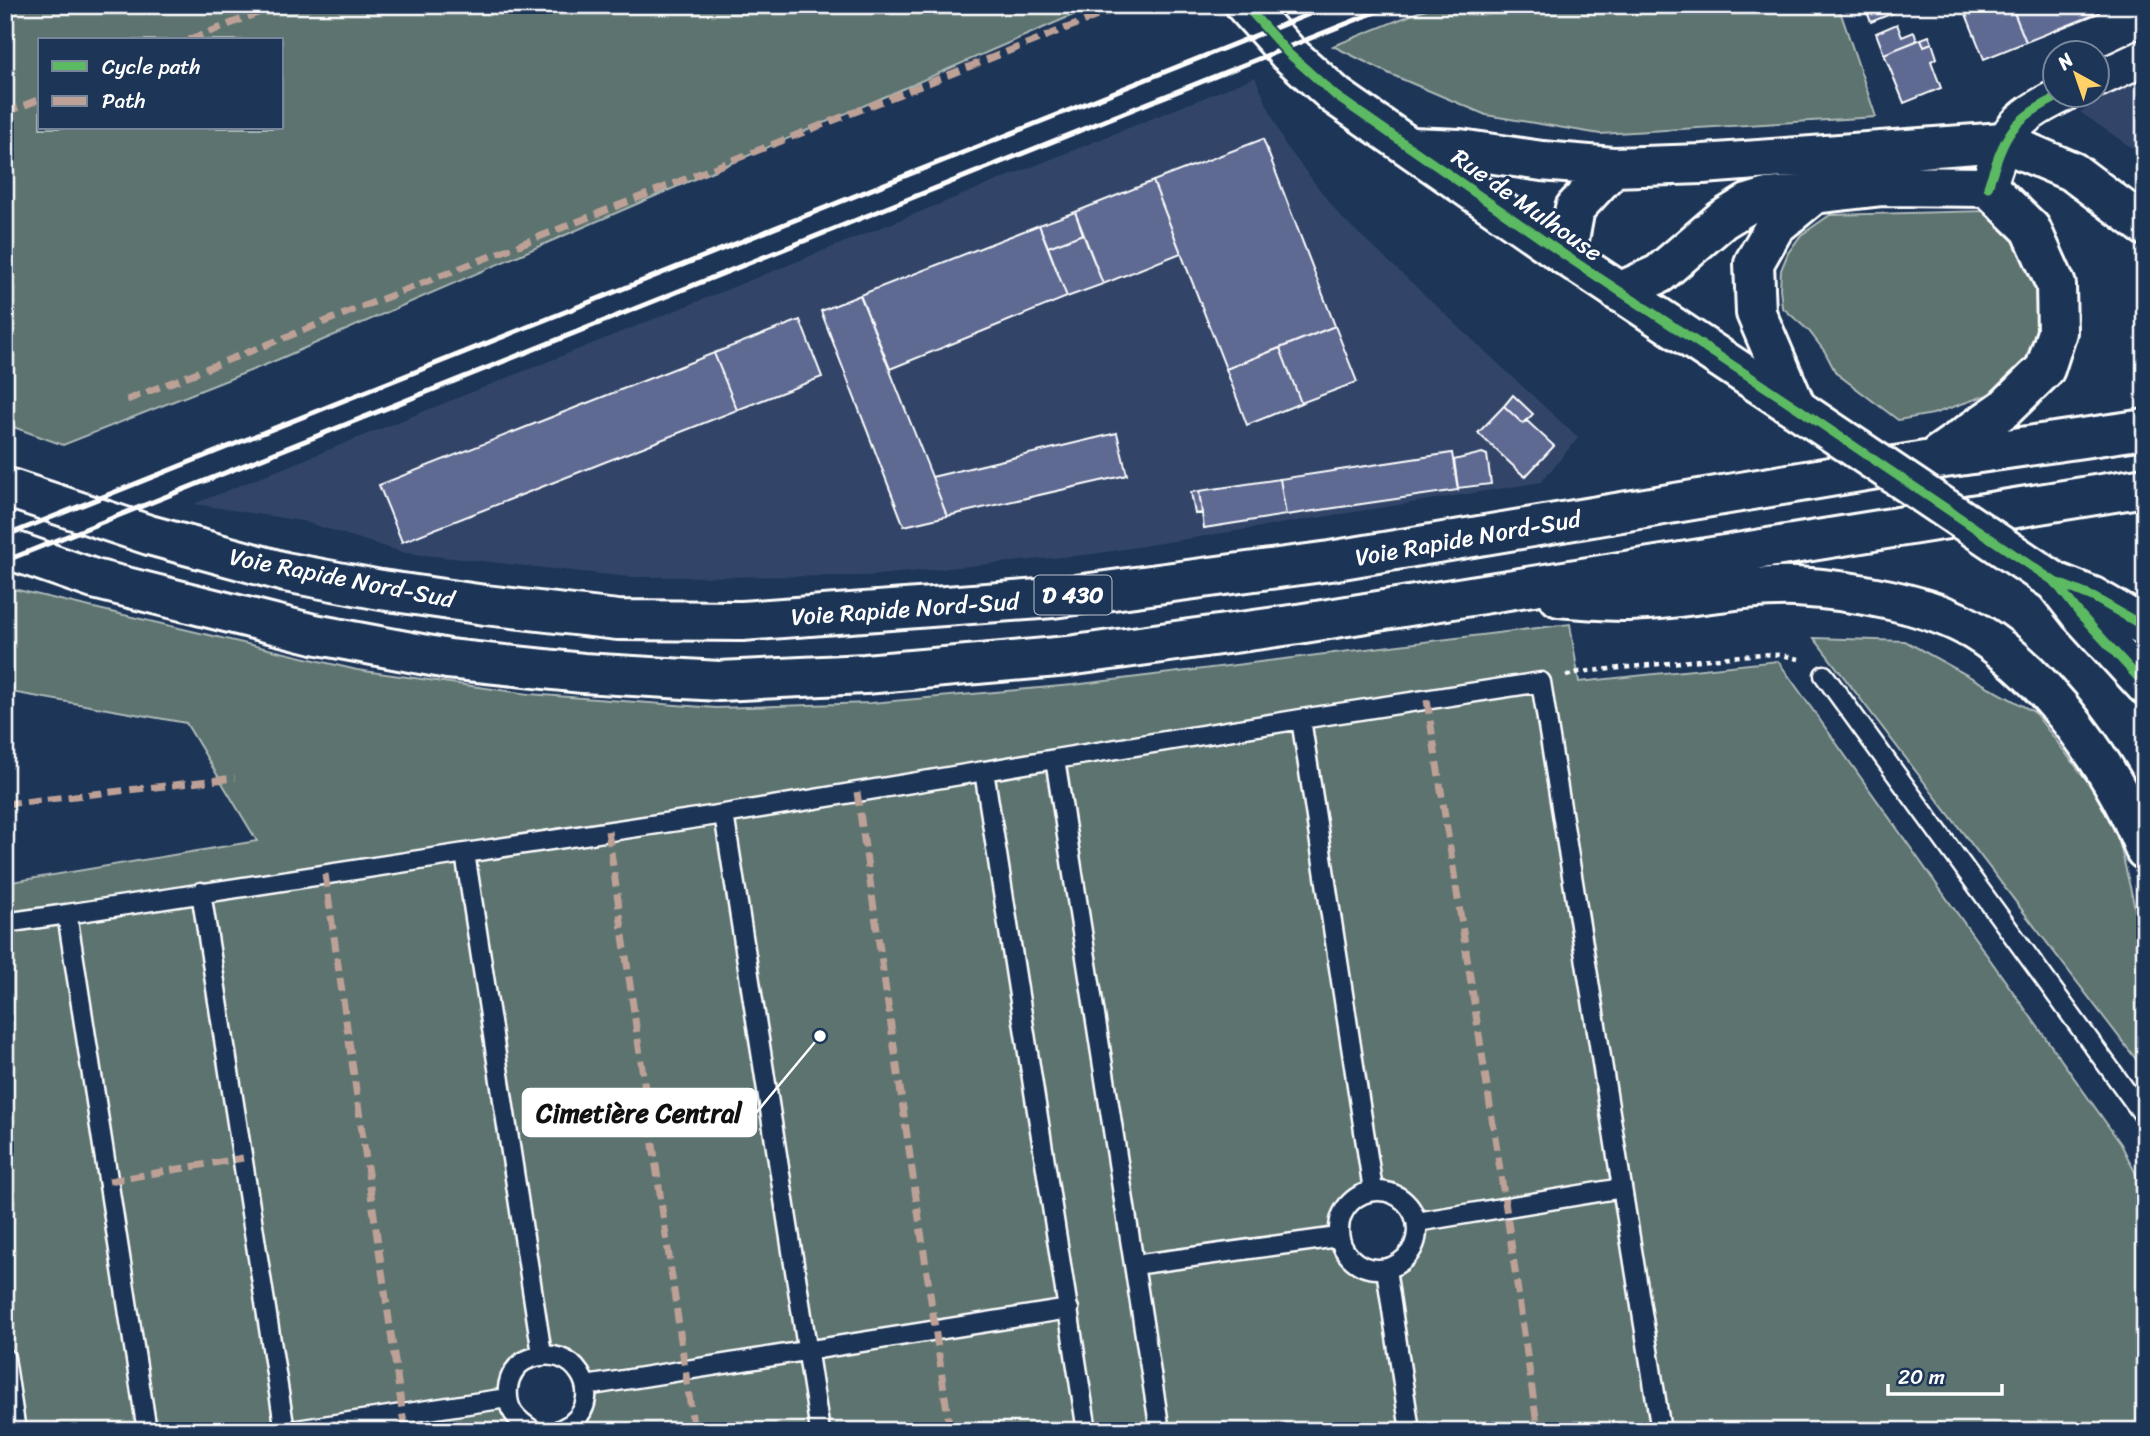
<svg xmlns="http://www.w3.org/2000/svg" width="2150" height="1436" viewBox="0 0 2150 1436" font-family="Sriracha,sans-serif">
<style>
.built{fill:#304569}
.green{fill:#5c736f;stroke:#aeb9b7;stroke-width:2;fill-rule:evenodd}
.building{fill:#5e6a92;stroke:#fff;stroke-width:2}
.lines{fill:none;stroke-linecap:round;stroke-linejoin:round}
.service-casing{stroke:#fff;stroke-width:23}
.minor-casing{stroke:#fff;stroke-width:40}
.secondary-casing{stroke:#fff;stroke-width:44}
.trunk-casing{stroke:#fff;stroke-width:44}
.path{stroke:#fff;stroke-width:4.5;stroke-dasharray:5 5;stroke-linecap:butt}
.service{stroke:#1d3557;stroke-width:18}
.minor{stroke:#1d3557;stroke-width:35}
.secondary{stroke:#1d3557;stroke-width:38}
.trunk{stroke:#1d3557;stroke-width:38}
.rail{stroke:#fff;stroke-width:5}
.secondary-bridge-casing{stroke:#fff;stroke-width:44;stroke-linecap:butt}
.secondary-bridge{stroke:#1d3557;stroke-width:38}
.quiet{stroke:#bda197;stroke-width:7;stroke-dasharray:14 7;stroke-linecap:butt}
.cycleway-casing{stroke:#1d3557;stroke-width:13}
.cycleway{stroke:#5cba63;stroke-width:9}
.labels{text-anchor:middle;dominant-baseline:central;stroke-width:6;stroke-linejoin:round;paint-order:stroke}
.shield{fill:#1d3557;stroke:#bbc2cd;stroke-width:2}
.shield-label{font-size:23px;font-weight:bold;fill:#fff}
.street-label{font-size:24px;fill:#fff;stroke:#1d3557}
.leader{fill:none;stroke:#fff;stroke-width:2.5}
.callout-dot{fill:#fff;stroke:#1d3557;stroke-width:2.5}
.callout{fill:#fff;stroke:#fff;stroke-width:2.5}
.callout-label{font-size:26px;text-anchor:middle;font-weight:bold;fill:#111}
</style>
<rect width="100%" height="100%" fill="#1d3557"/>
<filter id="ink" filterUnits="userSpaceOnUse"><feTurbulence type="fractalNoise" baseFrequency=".0143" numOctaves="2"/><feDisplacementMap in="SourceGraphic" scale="14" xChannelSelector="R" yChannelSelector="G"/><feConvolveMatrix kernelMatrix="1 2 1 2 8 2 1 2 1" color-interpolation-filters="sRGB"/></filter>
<g filter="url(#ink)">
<!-- built -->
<path class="built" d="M2145,75V157L2080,112Z
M1255,77L1284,143L1340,216L1578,438L1541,482L1093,554L867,576L629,577L405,553L302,521L194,504Z"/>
<!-- green -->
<path class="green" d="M5,5H1096L270,363L63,445L5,424ZM282,40V128H40V40Z
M1436,5H1838L1876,117L1600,134L1486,115L1390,74L1333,46Z
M1986,211L2025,246L2040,299V323L2030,357L2012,381L1990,394L1933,414L1898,420L1836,373L1825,352L1809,331L1782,307L1780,288L1781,270L1788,253L1801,235L1830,215Z
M5,587L357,670L529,694L716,708L871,703L1073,685L1570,624L1579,682L1778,661L2121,1144L2145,1192V1431H558L573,1423L586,1386L562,1356L522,1362L507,1398L534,1431H5V883L257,841L186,723L5,691ZM1373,1190C1380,1191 1388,1191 1394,1194C1431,1213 1418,1269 1377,1268C1366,1268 1355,1265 1348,1257C1334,1241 1336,1212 1353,1199C1358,1195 1367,1193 1373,1190Z
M1814,638L1905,641L2034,712L2098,795L2115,824L2145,950V1071Z"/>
<!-- building -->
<path class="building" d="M1864,5H1890L1893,13L1871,22Z
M1976,5H2011L2026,42L1984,59L1966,14L1978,10Z
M2011,5H2096L2099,13L2026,42Z
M1897,24L1902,37L1914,32L1917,41L1884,54L1876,33Z
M1929,36L1932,43L1924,46L1921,39Z
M1921,39L1924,46L1932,43L1937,58L1931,61L1941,88L1904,103L1884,54Z
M1263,139L1335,326L1226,369L1153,181Z
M1153,181L1181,253L1103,284L1075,212Z
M1075,212L1083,234L1048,247L1039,225Z
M1039,225L1067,297L890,369L860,295Z
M1083,234L1103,284L1067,297L1048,247Z
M860,295L932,477L947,516L904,526L821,311Z
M800,320L822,377L737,410L714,353Z
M1335,326L1357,382L1301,403L1280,348Z
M1280,348L1301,403L1247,425L1226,369Z
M714,353L737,410L402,542L379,485Z
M1513,395L1533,414L1523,424L1504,406Z
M1504,406L1523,424L1526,420L1554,446L1525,477L1478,433Z
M1117,433L1127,475L947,516L932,477Z
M1452,453L1458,490L1286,515L1280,479Z
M1482,453L1487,455L1491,484L1458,488L1454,460Z
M1280,479L1286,515L1204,528L1199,491Z
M1199,491L1202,513L1195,514L1191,492Z"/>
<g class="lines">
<!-- service casing -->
<g class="service-casing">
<path id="service" d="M1824,675L2145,1117
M1055,759L984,771L1087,1431
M201,892L285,1431
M5,923L67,914
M1373,1190L1301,719L1541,682L1661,1431
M1339 1230a39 39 0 1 1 78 0a39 39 0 1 1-78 0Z
M1417,1222L1622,1188
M1134,1265L1338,1237
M1386,1269L1410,1431
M542,1354L465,853L724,814
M5,1358L16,1431
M586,1386L1069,1309
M147,1431L67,914L465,853
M290,1431L507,1398
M534,1431C516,1419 506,1410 508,1388C509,1376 517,1363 529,1359C574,1341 606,1395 572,1423C568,1426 562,1428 558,1431
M820,1431L724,814L984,771
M1160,1431L1055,759L1301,719"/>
</g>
<!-- minor casing -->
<g class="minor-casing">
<path id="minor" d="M2098,79L2145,57
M1988,187C2006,132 2010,120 2064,94"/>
</g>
<!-- secondary casing -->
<g class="secondary-casing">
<path id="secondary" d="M1245,5L1288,53L1336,96L1566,256L1805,414
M2055,582L2080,614L2145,685
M2060,584L2093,597L2145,627"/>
</g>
<!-- trunk casing -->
<g class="trunk-casing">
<path id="trunk" d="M1411,147L1460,149L1542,161L1613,167L1703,164L2003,142L2073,172L2145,226
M1566,256L1575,208L1613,167
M1619,292L1659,274L1722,220L1748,204L1768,198L1814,194
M1796,407L1756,313L1754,263L1775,226L1814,194L1883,186L1988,187L2031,229L2056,285L2057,332L2045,369L2004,409L1938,455
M5,487L149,535L285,572L381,590L485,605L618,620L742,621L1053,598L1330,561L1931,460L2145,429
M5,548L94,579L314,634L448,659L583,673L719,681L865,674L1068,656L1298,624L2145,487
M1559,597C1582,599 1605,601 1628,601C1684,600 1740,585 1796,587C1850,590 1929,603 1975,631C2047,675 2116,772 2145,850"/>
</g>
<!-- path -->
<path class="path" d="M1566,676L1579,672L1761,654L1782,655L1803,660"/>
<!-- service -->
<use href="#service" class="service"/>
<!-- minor -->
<use href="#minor" class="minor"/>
<!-- secondary -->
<use href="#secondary" class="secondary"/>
<!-- trunk -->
<use href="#trunk" class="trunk"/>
<!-- rail -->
<path class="rail" d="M5,536L1332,5
M5,561L1393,5"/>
<!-- secondary-bridge casing -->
<g class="secondary-bridge-casing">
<path id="secondary-bridge" d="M1805,414L2055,582"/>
</g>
<!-- secondary-bridge -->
<use href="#secondary-bridge" class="secondary-bridge"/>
<!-- quiet -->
<path class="quiet" d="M189,40L278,5
M5,113L40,99
M127,400L1125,5
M1427,700L1506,1208L1538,1431
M857,792L950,1431
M5,804L235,778
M608,831L694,1431
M325,874L405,1431
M109,1181L243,1158"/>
<!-- cycleway casing -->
<g class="cycleway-casing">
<path id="cycleway" d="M1245,5L1288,53L1336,96L1566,256L1796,407L2055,582L2080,614L2145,685
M1988,187C2006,132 2010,120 2064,94
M2058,583L2093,597L2145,627"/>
</g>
<!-- cycleway -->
<use href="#cycleway" class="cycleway"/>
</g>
</g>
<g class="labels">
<!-- shield labels -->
<rect class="shield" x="1034.5" y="575.5" width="77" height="39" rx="5"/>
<g class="shield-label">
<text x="1073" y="595">D 430</text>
</g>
<!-- street labels -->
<g class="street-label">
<text transform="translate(1527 205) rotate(35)">Rue de Mulhouse</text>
<text transform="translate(1468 538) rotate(-10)">Voie Rapide Nord-Sud</text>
<text transform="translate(342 578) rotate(11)">Voie Rapide Nord-Sud</text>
<text transform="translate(905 609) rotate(-4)">Voie Rapide Nord-Sud</text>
</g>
</g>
<!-- callouts -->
<path class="leader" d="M820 1036L756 1113"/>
<circle class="callout-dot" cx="820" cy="1036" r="7"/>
<rect class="callout" x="523" y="1089" width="233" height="47" rx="7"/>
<g class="callout-label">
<text x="639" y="1122">Cimetière Central</text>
</g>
<!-- margin -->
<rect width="2150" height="1436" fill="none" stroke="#1d3557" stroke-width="28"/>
<rect x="14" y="14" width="2122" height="1408" fill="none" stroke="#fff" stroke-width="2.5" filter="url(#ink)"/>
<!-- legend -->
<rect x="38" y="38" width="245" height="91" fill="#1d3557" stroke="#77869a" stroke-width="2"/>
<rect x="52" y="61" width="35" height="10" fill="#5cba63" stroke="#77869a" stroke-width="2"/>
<text x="102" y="74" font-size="21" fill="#ffffff">Cycle path</text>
<rect x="52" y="96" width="35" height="10" fill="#bda197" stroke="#77869a" stroke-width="2"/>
<text x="102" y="108" font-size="21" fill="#ffffff">Path</text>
<!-- north arrow -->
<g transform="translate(2076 74) rotate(320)"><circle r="33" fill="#1d3557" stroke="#77869a" stroke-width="2"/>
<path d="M0-5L12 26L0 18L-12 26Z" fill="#ffd166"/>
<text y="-10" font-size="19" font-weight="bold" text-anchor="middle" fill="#ffffff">N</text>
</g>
<!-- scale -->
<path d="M1888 1384v10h114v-10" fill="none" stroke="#ffffff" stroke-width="3.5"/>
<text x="1898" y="1384" font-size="21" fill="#ffffff" stroke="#1d3557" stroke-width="5" paint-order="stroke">20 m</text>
</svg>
